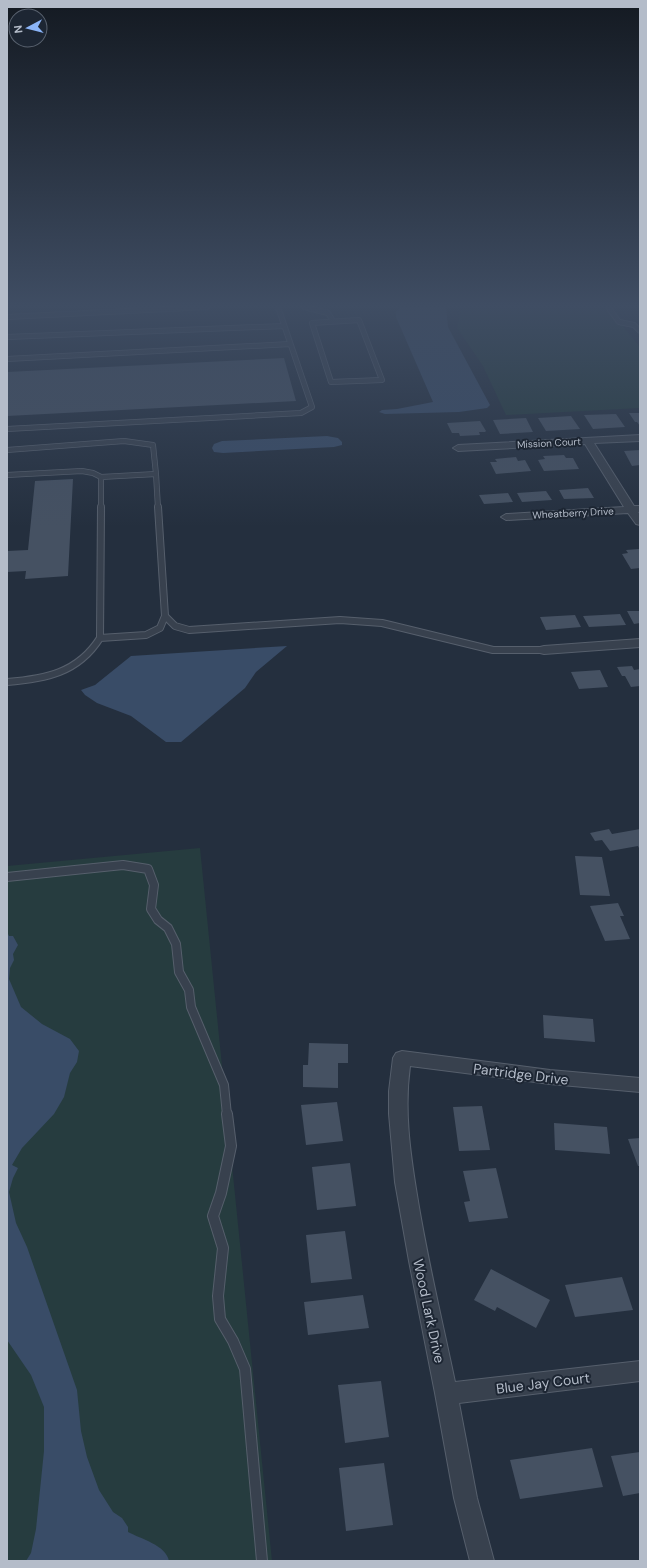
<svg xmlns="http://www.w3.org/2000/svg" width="647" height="1568" viewBox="0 0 647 1568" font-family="'DM Sans',sans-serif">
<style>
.green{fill:#263c3f}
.water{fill:#394c67}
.building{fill:#455162}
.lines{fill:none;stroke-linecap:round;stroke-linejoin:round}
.lane-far3-casing{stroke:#565f6c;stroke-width:6}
.lane-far2-casing{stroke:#565f6c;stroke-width:8}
.lane-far1-casing{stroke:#565f6c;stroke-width:10}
.lane-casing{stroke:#565f6c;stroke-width:12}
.street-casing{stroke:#565f6c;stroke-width:2}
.lane-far3{stroke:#38414e;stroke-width:4.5}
.lane-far2{stroke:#38414e;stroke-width:6}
.lane-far1{stroke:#38414e;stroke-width:8}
.lane{stroke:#38414e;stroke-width:10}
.street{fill:#38414e;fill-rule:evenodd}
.labels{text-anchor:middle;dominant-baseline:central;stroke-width:4;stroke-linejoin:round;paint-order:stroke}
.far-street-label{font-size:10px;fill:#b4bcc9;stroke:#1d2633}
.near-street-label{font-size:14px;fill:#b4bcc9;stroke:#1d2633}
</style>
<rect width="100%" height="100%" fill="#242f3e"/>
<!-- green -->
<path class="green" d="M472,307H607L640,347V408L506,415L483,366L457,328L461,310Z
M200,848L272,1561H7V866Z"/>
<!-- water -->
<path class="water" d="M401,307H446L448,327L490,405L487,408L459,412L385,414L379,412L382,410L397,409L433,402L396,317V311Z
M327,436L338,438L342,442V445L334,447L223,453L214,452L212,448L214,444L222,441Z
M287,646L256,672L245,688L181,742H166L131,716L97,703L85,695L81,690L95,685L131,656Z
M7,932L9,936H13L18,945L13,954L14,960L10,968L9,979L21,1007L42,1024L70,1039L79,1051L77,1062L70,1073L64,1097L54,1114L22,1148L12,1165L18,1168L13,1178L9,1192L16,1223L27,1247L77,1390L81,1431L87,1457L99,1490L113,1512L122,1518L128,1527V1532C141,1539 166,1545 169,1561H26L31,1553L36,1529L44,1451V1407L31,1375L7,1340Z"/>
<!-- building -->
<path class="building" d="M284,358L296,401L7,416V372Z
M629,413H640V426L637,422H635Z
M616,414L625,427L593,429L584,415Z
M571,416L580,429L546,431L538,418Z
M526,418L533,432L500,434L493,420Z
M480,421L486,431L485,432H479L480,435L460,436L459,433H452L447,423Z
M640,450V465L632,466L624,451Z
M564,455L566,458H573L579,469L544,471L538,460L545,459L543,456Z
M516,457L518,461L525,460L531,471L496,474L490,462H497L495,459Z
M73,479L68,576L25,579L26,571L7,572V551L28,550L35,481Z
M588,488L594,498L564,499L559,490Z
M546,491L552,500L522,502L517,493Z
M508,493L513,502L484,504L479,495Z
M639,549L640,568L631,569L622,554L628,553L626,550Z
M627,611H640V623L634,624Z
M620,614L626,625L589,627L583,616Z
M575,615L581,627L546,630L540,617Z
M632,666L634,670L640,669V686L631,687L625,676H622L617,667Z
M600,670L608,687L579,689L571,672Z
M609,829L612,834L640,829V850L638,846L610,851L602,840L595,841L590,833Z
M575,856L602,857L610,896L580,895Z
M618,903L624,916H620L630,939L605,941L590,906Z
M543,1015L593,1019L595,1042L544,1038Z
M309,1043L348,1044V1063H338V1088L303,1087V1065H308Z
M337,1102L343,1141L306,1145L301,1105Z
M482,1106L490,1150L459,1151L453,1107Z
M554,1123L607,1127L610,1154L555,1150Z
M640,1138V1166H638L628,1139Z
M350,1163L356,1206L317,1210L312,1167Z
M496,1168L508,1218L469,1222L464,1202L470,1201L463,1171Z
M345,1231L352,1279L311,1283L306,1235Z
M491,1269L550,1300L536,1328L497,1307L495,1311L474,1300Z
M622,1277L633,1310L575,1317L565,1285Z
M363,1295L369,1328L308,1335L304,1302Z
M381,1381L389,1437L345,1443L338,1385Z
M592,1448L603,1487L520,1499L510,1460Z
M640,1452V1493L623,1496L611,1456Z
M384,1463L393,1525L346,1531L339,1468Z"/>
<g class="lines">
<!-- lane-far3 casing -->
<g class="lane-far3-casing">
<path id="lane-far3" d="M304,307L328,313L333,321
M608,307L619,322L634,325L640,331
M7,317L207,307
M359,320L382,380L331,382L312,323Z
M7,337L284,326
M7,359L290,344
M7,429L301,413L312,407L278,307
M7,450L124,441L153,445L156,474
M7,475L82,471L93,473L101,477V508
M101,477L156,474L158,508"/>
</g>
<!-- lane-far2 casing -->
<g class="lane-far2-casing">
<path id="lane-far2" d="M165,616L175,626L189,630L340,620L382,623L493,650H544
M100,638L146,635L160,628L165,616L158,507
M7,682C45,679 78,673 100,638L101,507"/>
</g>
<!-- lane-far1 casing -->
<g class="lane-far1-casing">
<path id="lane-far1" d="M7,877L123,865L148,869L154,885L151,909L158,920L168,928L176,944L179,972L189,990L191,1007L224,1085L227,1115"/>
</g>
<!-- lane casing -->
<g class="lane-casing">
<path id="lane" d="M227,1114L231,1146L221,1193L213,1216L223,1248L218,1296L220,1319L233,1341L245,1369L262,1561"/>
</g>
<!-- street casing -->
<g class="street-casing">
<path id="street" d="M640,435V441L594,443L634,506H640V512H638L640,514V525L636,524L628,513L506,520L501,517L506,514L624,507L585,444L458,451L453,448L458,445Z
M640,639V647L544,654L540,653L538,650L540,647L544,646Z
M402,1051L550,1070L640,1078V1092L550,1084L410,1066C404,1110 410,1152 417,1195C427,1258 442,1320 455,1382L640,1361V1381L459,1403L477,1498L494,1561H470L454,1498L435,1393L409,1261L395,1182L389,1114V1091L393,1058L396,1053Z"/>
</g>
<!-- lane-far3 -->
<use href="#lane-far3" class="lane-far3"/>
<!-- lane-far2 -->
<use href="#lane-far2" class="lane-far2"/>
<!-- lane-far1 -->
<use href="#lane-far1" class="lane-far1"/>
<!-- lane -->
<use href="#lane" class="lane"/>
<!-- street -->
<use href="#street" class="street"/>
</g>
<!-- sky -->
<linearGradient id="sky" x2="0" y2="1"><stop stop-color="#141a22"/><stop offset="0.58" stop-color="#3f4d63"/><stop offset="1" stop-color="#3f4d63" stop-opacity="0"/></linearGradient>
<rect width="647" height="527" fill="url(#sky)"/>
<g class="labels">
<!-- far-street labels -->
<g class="far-street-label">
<text transform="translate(549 443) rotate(-3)">Mission Court</text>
<text transform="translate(573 513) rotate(-3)">Wheatberry Drive</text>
</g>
<!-- near-street labels -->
<g class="near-street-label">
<text transform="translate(521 1074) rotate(7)">Partridge Drive</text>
<text transform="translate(429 1311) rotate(78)">Wood Lark Drive</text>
<text transform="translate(543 1383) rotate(-7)">Blue Jay Court</text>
</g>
</g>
<!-- border -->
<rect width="647" height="1568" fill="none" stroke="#b4bcc9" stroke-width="16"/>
<!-- north arrow -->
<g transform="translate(28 28) rotate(263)"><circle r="19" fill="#1d2633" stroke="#59626f"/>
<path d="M0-3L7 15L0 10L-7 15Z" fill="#8ab4f8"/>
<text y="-6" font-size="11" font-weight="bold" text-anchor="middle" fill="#b4bcc9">N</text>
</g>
</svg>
